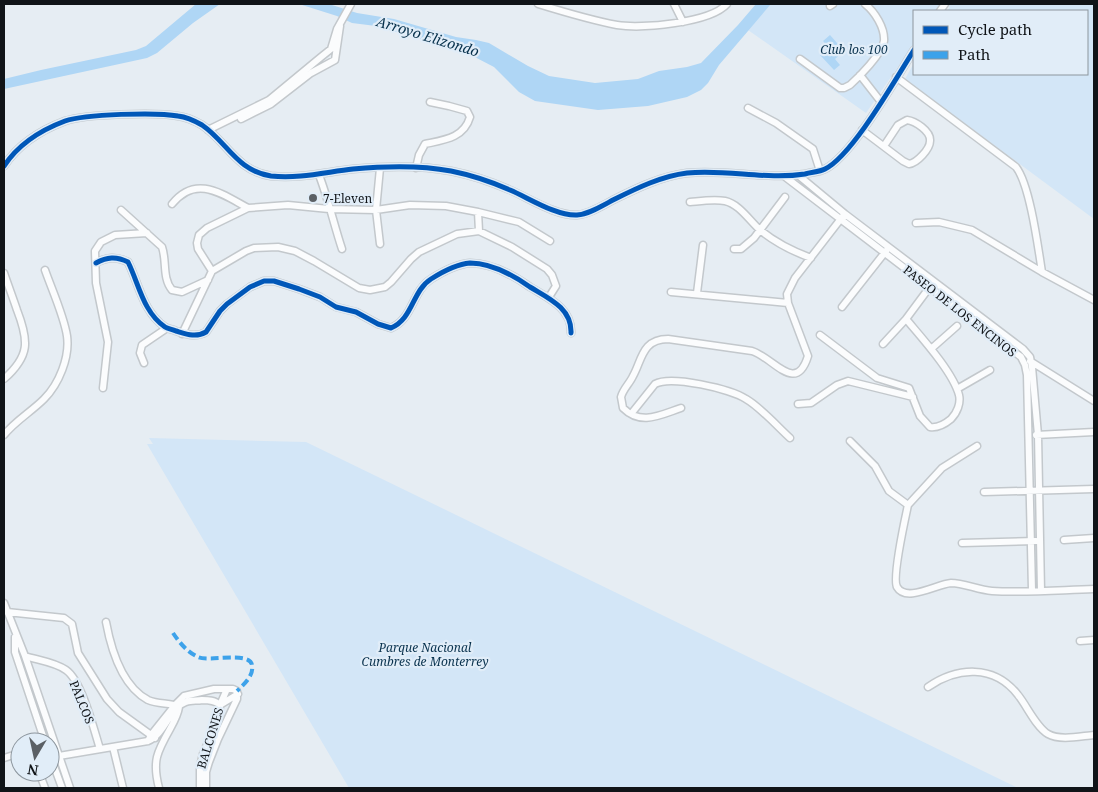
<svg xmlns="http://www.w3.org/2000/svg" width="1098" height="792" viewBox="0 0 1098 792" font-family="'Noto Serif',serif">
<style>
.green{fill:#d3e6f7}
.water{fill:#afd6f5}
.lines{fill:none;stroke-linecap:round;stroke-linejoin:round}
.minor-casing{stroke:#c3c8cc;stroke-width:9}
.minor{stroke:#fbfcfd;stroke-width:6}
.quiet{stroke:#3da2ea;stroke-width:4;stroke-dasharray:8 4;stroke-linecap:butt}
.cycleway-casing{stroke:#e1edf8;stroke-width:8}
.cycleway{stroke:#0057b8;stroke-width:5}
.poi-dot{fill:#5b6065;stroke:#e1edf8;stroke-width:2}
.labels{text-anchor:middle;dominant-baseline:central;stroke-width:4.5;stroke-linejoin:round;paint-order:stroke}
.park-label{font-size:12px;font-style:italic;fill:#09324e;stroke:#e1edf8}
.poi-label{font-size:12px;fill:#101418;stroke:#e1edf8;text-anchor:start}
.street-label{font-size:12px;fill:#101418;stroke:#e1edf8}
.water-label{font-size:14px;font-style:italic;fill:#06304b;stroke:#e1edf8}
</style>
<rect width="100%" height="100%" fill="#e6edf3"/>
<!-- green -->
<path class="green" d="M771,4H942L937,11H914V44L866,113L748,30Z
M946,4H1094V219L905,79L914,63V74H1087V11H947L950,7Z
M149,438L306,442L1018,788H349L147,444H153Z"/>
<!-- water -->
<path class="water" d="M196,4H220L193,23L157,53L147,58L4,89V79L41,70L136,50L146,46Z
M299,4H329L357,13L394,19L456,37L476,40L489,43L528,66L549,76L595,83L638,79L659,71L687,67L701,63L738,25L756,4H771L719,65L708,83L701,90L687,97L648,106L598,110L535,101L519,92L494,67L467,53L376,26L352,23L337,16Z
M830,35L844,51L835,59L840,65L834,70L820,55L829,47L823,41Z"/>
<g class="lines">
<!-- minor casing -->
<g class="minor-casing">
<path id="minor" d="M538,4C564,12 590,20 617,25C641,29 710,23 727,4
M674,4L683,22
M830,6L833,4
M940,11L945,4
M800,59L840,88H844L850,85C859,77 882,54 884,41C885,28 875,12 865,4
M860,75L881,102
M896,77L1016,167C1030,185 1038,247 1042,272
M748,108L776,123L813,149L820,171
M241,119L271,104L311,73L335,60L340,26
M208,130L269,100L321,57L331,49L337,29L351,4
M862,130L903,161L909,164C917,163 930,149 930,141C931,131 915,121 907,120L898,125L884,146
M4,166C18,145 41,130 65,121C85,114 157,112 178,116C186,117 195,121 202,125C227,142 237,171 271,176C299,179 326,172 353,169C385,166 420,165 451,171C471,175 492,182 510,190C529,198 556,216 577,215C590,214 603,205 615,199C637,188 662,176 687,173C727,169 766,180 805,174C812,172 819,172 825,169C853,155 896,78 914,50
M416,168L419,155L425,144C444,140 464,138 470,117L467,111L449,106L430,102
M319,175C328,198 334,225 342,249
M798,175L845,214L1023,349L1030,357L1032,367L1038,435L1041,591
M784,176L1021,357L1025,365L1027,375L1032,590
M690,202C701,201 714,199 725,201C739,204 749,220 760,230C776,243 792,251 811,258
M172,204C196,174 222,194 248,208
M121,210L162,247C167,261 162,278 172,290L182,292L208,280
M478,212L479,231
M916,223L939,222L972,230L1042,272L1094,300
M380,244L376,210L380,168
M734,249H741L754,238L785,197
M96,263C107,257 116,256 128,262C139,284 143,312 165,327C168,329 172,329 176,331C186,334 196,338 206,332L220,311L227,304L250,287L264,281H274L299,289L320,297L336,307L356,312L378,324L391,328C413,319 412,291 431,279C442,272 457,264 470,263C492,263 513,275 530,287C548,298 572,308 571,333
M212,271L198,249L197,243L199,235L207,228L248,208L288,205L329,209L376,210L410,205L446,206L478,212L519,222L550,241
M4,273C8,285 13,298 17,310C29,341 30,356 4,379
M671,292L788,303
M697,293L703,245
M842,307L886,251
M182,334L212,271L246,251L254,248L278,247L295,251L314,261L359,288L370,290L385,287L391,282L411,259L419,252L457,234L479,231L512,247L547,269L552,275L556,286L549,297
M820,335L877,378L909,388L920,416L930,427C937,428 945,424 951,419C957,413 961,403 959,395C953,372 921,337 906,319
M883,344L906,319L932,284
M931,349L957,326
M1030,361L1094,401
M144,363L140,353L142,345L167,328
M103,388L108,342L96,283L95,251L101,242L115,235L147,233
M957,389L990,370
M798,404L811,403L837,385L848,381L913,397
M681,408C660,415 641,426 623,408L621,397C623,389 630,383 633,376C642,360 642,339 668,339L752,351C774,358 796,395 808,356L788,303L787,294L795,278L843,216
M631,414L655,384C671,375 731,389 746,399C759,406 778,427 790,438
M4,435C15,421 31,412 44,399C59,384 70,357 67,336C64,316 52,290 45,270
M1036,435L1094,432
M850,441L875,466L889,491L908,505
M984,492L1094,489
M908,505C905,519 892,578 897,587C906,603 937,584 951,583C964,583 978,590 992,591C1025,593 1060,590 1094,589
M908,505L942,468L977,446
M1064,540L1094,538
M962,543L1036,541
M4,603L25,656L70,788
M7,612L64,618L72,624L78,653L107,699L119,712L155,738
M106,622C111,649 122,686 148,700C159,705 171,702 179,707C178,715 174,722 170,729C157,752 152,761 159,788
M15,637V652L45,742
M1080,641L1094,640
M25,656C37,660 55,662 66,670C82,681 94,730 100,749
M928,687C957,667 994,664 1018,695C1027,706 1036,727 1048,734C1060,741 1081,736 1094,735
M148,741L151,735L175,705L184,696L214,689H233L237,691V699L218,739L209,762L206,772V788
M113,747L123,788
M50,755L62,788
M59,756L148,741C165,734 170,707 186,702C191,700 197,701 202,700C208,700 215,700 220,705L238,694
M4,758L20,753
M39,772L45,788
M200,788V766L203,754L219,717L220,705L227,689"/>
</g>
<!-- minor -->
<use href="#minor" class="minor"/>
<!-- quiet -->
<path class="quiet" d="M173,633C179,642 187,652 198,657C209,662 250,651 252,665C254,676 244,684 237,691"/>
<!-- cycleway casing -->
<g class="cycleway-casing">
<path id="cycleway" d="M4,166C18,145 41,130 65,121C85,114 157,112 178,116C186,117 195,121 202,125C227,142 237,171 271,176C299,179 326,172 353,169C385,166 420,165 451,171C471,175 492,182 510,190C529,198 556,216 577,215C590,214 603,205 615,199C637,188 662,176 687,173C727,169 766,180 805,174C812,172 819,172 825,169C853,155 896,78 914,50
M96,263C107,257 116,256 128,262C139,284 143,312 165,327C168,329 172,329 176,331C186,334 196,338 206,332L220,311L227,304L250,287L264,281H274L299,289L320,297L336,307L356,312L378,324L391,328C413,319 412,291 431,279C442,272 457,264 470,263C492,263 513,275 530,287C548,298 572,308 571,333"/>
</g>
<!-- cycleway -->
<use href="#cycleway" class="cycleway"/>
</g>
<!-- markers -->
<circle class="poi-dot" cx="313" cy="198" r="5"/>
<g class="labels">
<!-- park labels -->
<g class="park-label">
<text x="854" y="49">Club los 100</text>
<text x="425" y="647">Parque Nacional<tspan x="425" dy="14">Cumbres de Monterrey</tspan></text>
</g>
<!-- poi labels -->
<g class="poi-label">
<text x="323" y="198">7-Eleven</text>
</g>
<!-- street labels -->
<g class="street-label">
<text transform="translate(960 311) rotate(38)">PASEO DE LOS ENCINOS</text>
<text transform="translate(82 702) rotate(68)">PALCOS</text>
<text transform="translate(210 738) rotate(-73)">BALCONES</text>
</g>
<!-- water labels -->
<g class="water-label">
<text transform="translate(428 36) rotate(17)">Arroyo Elizondo</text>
</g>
</g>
<!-- border -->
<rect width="1098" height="792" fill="none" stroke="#101418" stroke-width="10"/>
<!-- legend -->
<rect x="913" y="10" width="175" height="65" fill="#e1edf8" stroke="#8d969e"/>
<rect x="923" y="26" width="25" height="8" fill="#0057b8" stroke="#8d969e"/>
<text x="958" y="35" font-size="15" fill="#101418">Cycle path</text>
<rect x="923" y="51" width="25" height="8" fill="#3da2ea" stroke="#8d969e"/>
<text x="958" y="60" font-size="15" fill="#101418">Path</text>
<!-- north arrow -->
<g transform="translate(35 757) rotate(189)"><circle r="24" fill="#e1edf8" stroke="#8d969e"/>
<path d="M0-4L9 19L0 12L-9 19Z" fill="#5b6065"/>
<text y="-8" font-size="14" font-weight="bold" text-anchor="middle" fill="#101418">N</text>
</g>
</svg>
